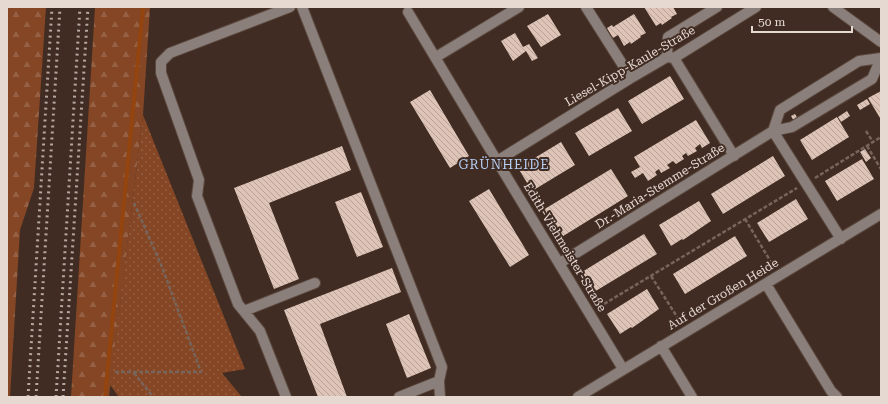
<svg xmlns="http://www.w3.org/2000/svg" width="888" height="404" viewBox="0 0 888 404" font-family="'Roboto Serif',serif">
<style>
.forest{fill:url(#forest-firs)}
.garden{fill:url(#garden-dots)}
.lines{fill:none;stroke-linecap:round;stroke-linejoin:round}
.stream{stroke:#93440f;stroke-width:4}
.building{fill:url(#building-back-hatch)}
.minor-casing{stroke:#5b483e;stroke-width:12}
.path{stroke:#77655c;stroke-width:2.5;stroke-dasharray:4 2;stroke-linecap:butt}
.minor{stroke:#8a7f7a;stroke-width:10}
.rail{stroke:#b5a69e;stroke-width:3;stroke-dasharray:2 4;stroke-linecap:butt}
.labels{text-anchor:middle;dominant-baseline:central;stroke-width:4;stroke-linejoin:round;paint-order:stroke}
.street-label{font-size:12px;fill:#e6d9d2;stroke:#402c22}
.neighbourhood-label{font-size:13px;letter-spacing:1px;fill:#b3cdf3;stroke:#402c22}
</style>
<defs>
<pattern id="forest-firs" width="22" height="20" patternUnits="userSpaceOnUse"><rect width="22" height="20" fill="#844624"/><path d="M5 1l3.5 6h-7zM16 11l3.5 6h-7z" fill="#956043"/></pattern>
<pattern id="garden-dots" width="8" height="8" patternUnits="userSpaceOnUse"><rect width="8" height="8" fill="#844624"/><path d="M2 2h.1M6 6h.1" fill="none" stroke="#956043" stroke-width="1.8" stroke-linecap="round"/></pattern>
<pattern id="building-back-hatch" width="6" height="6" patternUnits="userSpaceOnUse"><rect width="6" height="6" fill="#ddc4b7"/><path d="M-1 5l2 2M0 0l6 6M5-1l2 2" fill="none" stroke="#b7a399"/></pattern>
</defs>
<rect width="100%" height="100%" fill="#402c22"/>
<!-- forest -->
<path class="forest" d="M7,7H46L34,188L20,230L10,397H7Z
M95,7H150L143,115L109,397H71Z"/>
<!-- garden -->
<path class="garden" d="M143,115L245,369L222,373L242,397H119L110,385Z"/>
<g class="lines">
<!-- stream -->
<path class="stream" d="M105,397L143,7"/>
</g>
<!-- building -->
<path class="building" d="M644,7H673L677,14L671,17L672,18L662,25L661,23L656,26Z
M548,14L561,35L541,47L527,26Z
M634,14L646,33L640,36L641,37L631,44L630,42L624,46L618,35L613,38L607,28L612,25L613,27Z
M515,33L523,47L529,44L538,58L532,61L526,51L513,61L501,41Z
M670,76L684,99L642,124L628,101Z
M430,90L469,156L450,168L410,102Z
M881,91V118H880L868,98Z
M867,99L870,104L860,110L857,105Z
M618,108L632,131L589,156L575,133Z
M847,111L850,116L841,122L838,117Z
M795,114L798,119L794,121L791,116Z
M837,117L849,137L812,160L800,140Z
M696,120L710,143L702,148L700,144L695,148L697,151L688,156L686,153L682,156L684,159L676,164L673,161L667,165L670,168L661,173L659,169L655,172L657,175L648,181L643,173L635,178L631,172L640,167L634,157Z
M561,142L575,165L532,191L518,168Z
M342,146L351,170L269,203L299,279L274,289L234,188Z
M865,149L871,158L866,162L860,152Z
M773,156L785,176L723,214L711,194Z
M862,159L874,179L837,201L825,181Z
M611,169L628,196L560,238L543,210Z
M489,189L529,255L510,267L469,201Z
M361,192L383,247L357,257L335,202Z
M796,199L808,219L769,242L757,223Z
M699,201L711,221L683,240L682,239L671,246L659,225Z
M644,234L657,254L594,292L582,272Z
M735,236L747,256L685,294L673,274Z
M392,268L401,292L320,324L347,397H318L284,310Z
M647,289L659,309L632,328L631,327L620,334L607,314Z
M409,314L431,368L407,378L386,324Z"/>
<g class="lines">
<!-- minor casing -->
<g class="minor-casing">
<path id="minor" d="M302,7L442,367L439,381L440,397
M586,7L631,78
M833,7L881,42
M408,12L497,161L623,369
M436,57L519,7
M667,57L668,37L717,7
M674,58L734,156
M773,131L780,110L859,61L881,58
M773,131L841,239
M497,161L631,78L667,57L674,58L756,7
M560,263L773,131L792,127L872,79L881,58
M766,284L831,391L837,397
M244,311L315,283
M661,346L692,397
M286,397L260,331L238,304L197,196L199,180L161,73V62L170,53L290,7
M399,397L439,381
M578,397L881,214"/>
</g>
<!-- path -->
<path class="path" d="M866,131L873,142
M867,146L881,169
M815,178L881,137
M745,219L774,267
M651,276L681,323
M599,307L797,188
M115,372H201L162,267L134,203
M134,373L153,397"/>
<!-- minor -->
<use href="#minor" class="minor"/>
<!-- rail -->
<path class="rail" d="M28,397L52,7
M36,397L60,7
M56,397L80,7
M63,397L88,7"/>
</g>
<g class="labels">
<!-- street labels -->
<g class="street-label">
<text transform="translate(630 66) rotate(-30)">Liesel-Kipp-Kaule-Straße</text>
<text transform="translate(660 186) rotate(-32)">Dr.-Maria-Stemme-Straße</text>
<text transform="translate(565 247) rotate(59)">Edith-Viehmeister-Straße</text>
<text transform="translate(723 294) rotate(-31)">Auf der Großen Heide</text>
</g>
<!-- neighbourhood labels -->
<g class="neighbourhood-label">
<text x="504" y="164">GRÜNHEIDE</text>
</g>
</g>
<!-- border -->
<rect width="888" height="404" fill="none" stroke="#e6d9d2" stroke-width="16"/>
<!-- scale -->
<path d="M752 26v6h100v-6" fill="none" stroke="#e6d9d2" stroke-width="2"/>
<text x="758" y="26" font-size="12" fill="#e6d9d2" stroke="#402c22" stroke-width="3" paint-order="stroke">50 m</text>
</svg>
